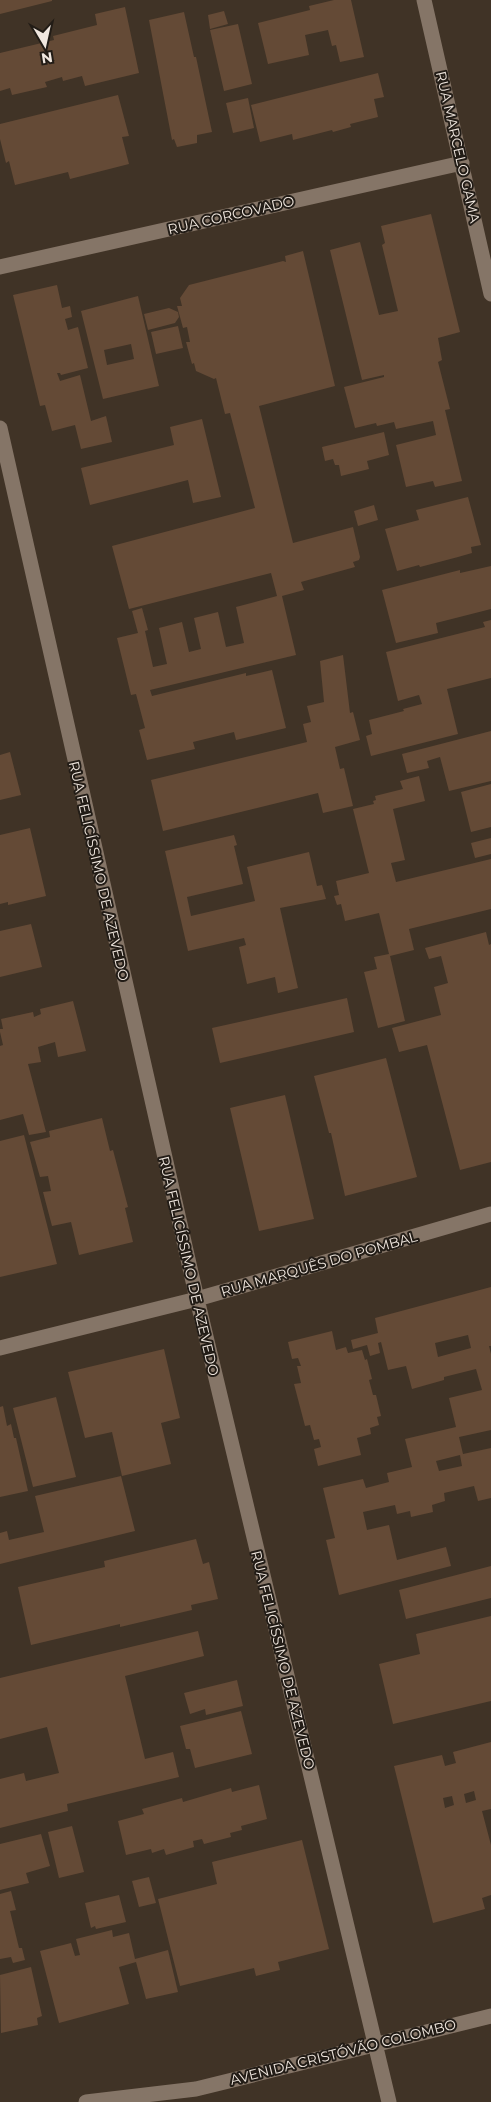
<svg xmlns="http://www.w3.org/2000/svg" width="491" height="2102" viewBox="0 0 491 2102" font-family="Montserrat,sans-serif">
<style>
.building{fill:#644a36;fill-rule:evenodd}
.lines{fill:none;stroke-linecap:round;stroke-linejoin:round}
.street{stroke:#857567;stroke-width:15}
.secondary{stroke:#857567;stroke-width:15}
.labels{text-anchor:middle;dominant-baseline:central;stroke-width:4;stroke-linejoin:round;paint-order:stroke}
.street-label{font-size:14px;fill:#f0e7df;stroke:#221c16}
</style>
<rect width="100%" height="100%" fill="#403326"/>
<!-- building -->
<path class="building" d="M0,0H52V1L0,14Z
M334,0H351L364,57L340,62L336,45L332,46L328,30L305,35L309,55L268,64L258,23L310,10L309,6Z
M125,7L139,73L85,86L82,76L63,81L62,77L45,82L47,87L12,95L10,88L0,91V53L54,40L53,36L97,25L95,14Z
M224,11L228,24L210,29L208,15Z
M184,12L194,57H196L212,132L197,135V143L177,147L174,139L172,140L149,20Z
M238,24L252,84L224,91L210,30Z
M378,73L384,97L374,99L378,117L350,124L351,127L333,132L332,130L293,140L292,134L260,142L251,105Z
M118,95L129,136L122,137L129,164L70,179L68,172L15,185L9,161L6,163L0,139V124Z
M248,98L254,128L233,133L226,103Z
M431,214L460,332L438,338L442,360L438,362L450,409L445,410L462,481L435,487L433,481L406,487L396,445L436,435L433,421L396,429L394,422L377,426L376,423L355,428L344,387L384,377V375L362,380L330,250L360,242L379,315L398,311L382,245L385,243L381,226Z
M303,251L335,386L259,406L293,543L353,527L360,557L359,560L353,562L355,567L301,582L304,590L282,596L296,655L150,690L152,696L246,673V676L272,670L286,728L236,740L234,732L193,742L195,749L147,760L139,730L145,728L136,694L131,695L117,638L138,633L132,611L142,608L148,630L145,631L153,667L167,664L159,628L182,622L189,652L201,649L194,618L218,612L226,647L244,643L236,607L277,596L271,573L129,609L112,546L255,508L230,413L225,414L216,378L214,379L196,371L194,363L192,364L186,342H190L187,327L183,328L177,306H182L180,298L189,285L283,261L286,262L285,256Z
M57,285L62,308L70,306L72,317L65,319L68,330L78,327L88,368L61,375L60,373H57L60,381L80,375L91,421L106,416L112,442L81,449L75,425L52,431L45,405L40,406L13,295Z
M138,296L159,386L103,399L81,311ZM131,344L134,359L107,365L104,350Z
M169,308L178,312L179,317L175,323L148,330L144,314Z
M178,326L183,348L156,354L151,332Z
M202,419L221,497L193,503L188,480L90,505L81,468L174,445L170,427Z
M384,432L389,455L367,461L369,469L341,476L339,465H335L333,459L325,461L322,447Z
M468,497L481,545L471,547L472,553L458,557L420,567L419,565L397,571L385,529L419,520L416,510Z
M374,505L378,520L358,526L354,511Z
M491,566V609L436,623L438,633L396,643L382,590L460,570V573Z
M491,620V678L447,689L458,734L371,756L366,736L372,734L369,720L404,711L403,709L422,704L419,695L398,701L386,652L485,627L483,622Z
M343,655L350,713L353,712L360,740L335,747L340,769L344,768L353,806L323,813L318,793L163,831L151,780L307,742L303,724L311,722L307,706L324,702L320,661Z
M491,731V781L449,791L440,757L427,761L429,768L407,773L402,754Z
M10,752L21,795L0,800V755Z
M419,776L425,801L393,809L405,860L391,863L396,882L491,859V909L409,929L414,950L390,956L405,1021L378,1028L364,972L377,969L374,957L389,954L379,913L345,921L341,904L337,905L334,896L339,895L336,881L369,873L353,809L374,804L373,801L376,800L375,796L403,789L400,781Z
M491,784V827L471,832L461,792Z
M30,828L46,896L8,905V902L0,904V835Z
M234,835L237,845L234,846L243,884L187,897L191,916L255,901L247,867L309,852L317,886L322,885L326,899L280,908L298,988L278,993L275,977L247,984L239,947L246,945L244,938L188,951L165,851Z
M491,838V854L475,858L471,843Z
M31,924L42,967L0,977V931Z
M486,932L489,945L491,944V1162L460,1170L427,1045L399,1052L392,1028L441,1015L434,987L448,983L441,956L429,959L425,948Z
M347,998L354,1032L220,1063L212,1028Z
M73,1001L86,1051L58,1057L55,1042L38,1047L41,1062L28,1064L46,1132L29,1135L23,1114L0,1120V1046L3,1045L0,1032V1029H3L1,1019L33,1012L34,1017L41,1014L40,1009Z
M386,1058L417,1177L345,1196L331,1133H329L314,1076Z
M285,1095L314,1219L259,1231L230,1108Z
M102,1118L110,1151L113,1150L128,1207L125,1208L133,1242L79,1255L71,1222L52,1226L43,1192L51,1191L48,1176L40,1177L30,1142L50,1137L49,1131Z
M24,1135L57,1264L0,1277V1141Z
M491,1287V1346H489L491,1354V1430L459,1437L463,1454L491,1448V1498L478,1501L474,1486L444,1493L445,1501L432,1505L433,1512L411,1517L410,1511L397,1514L395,1505L363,1512L367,1530L389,1525L397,1560L446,1547L451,1566L339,1595L326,1540L335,1538L323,1488L363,1479L366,1488L389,1482L387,1473L412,1467L405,1439L456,1427L449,1398L482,1390L476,1369L444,1377V1380L412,1389L406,1366L388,1370L381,1342L378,1343L380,1353L370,1356L367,1345L353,1349L351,1340L378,1333L375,1318ZM468,1335L471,1348L438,1357L435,1343ZM460,1455L462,1466L439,1471L436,1461Z
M332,1331L336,1350L346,1347L348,1353L362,1350L365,1360L367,1359L372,1379L369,1380L373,1395H376L381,1416L377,1417L379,1425L370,1428L371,1434L357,1438L361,1455L318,1466L314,1449L321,1447L319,1439L314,1440L310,1425L305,1426L294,1384L301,1383L297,1366H301L298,1358L292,1359L288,1342Z
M164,1349L180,1418L161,1423L171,1464L122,1476L112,1432L85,1438L68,1372Z
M56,1397L76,1477L33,1487L13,1408Z
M3,1406L7,1426L11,1424L14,1438H16L28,1491L0,1497V1407Z
M121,1476L135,1531L0,1564V1533L7,1531L9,1540L44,1532L35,1496Z
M196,1539L203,1564L209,1562L218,1599L191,1605L192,1610L120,1627V1624L31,1645L18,1587L105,1567L104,1561Z
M491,1566V1598L406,1619L399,1590Z
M491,1616V1701L393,1724L379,1664L420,1654L416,1634Z
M198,1631L204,1656L125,1676L145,1759L173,1752L179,1777L67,1804L68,1811L0,1828V1779L24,1773L26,1781L59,1773L47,1727L0,1739V1678Z
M237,1680L243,1706L206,1715L205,1709L190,1714L184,1693Z
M241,1711L252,1754L195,1768L190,1749H186L180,1726Z
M491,1742V1809L482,1811L491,1845V1895L482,1898L485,1909L433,1923L394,1766L442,1755L445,1766L456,1763L453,1752ZM474,1791L476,1800L466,1803L464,1794ZM452,1796L454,1805L445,1808L443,1798Z
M259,1785L267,1819L241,1826L242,1830L230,1833L231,1837L204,1844L202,1839L193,1841L194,1847L166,1855L164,1849L152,1853L151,1849L126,1855L118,1821L144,1814L142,1809L182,1798L183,1802L231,1788L232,1792Z
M72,1826L84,1872L59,1878L48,1832Z
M41,1834L50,1866L26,1873L29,1883L0,1890V1844Z
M302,1840L329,1949L278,1962L280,1970L256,1976L254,1968L180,1986L158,1899L217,1884L212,1862Z
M149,1877L156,1903L139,1907L132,1881Z
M11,1891L16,1910L10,1911L19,1948H22L25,1960L13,1963L11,1957L0,1959V1894Z
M119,1895L126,1922L96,1929L95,1926L91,1928L85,1903Z
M112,1930L113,1937L129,1933L135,1959L168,1950L178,1992L146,1999L136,1962L119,1967L129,2004L59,2023L40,1951L71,1943L75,1956L80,1955L76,1939Z
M31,1967L42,2016L37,2018L38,2025L1,2033L0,1975Z"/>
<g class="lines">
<!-- street -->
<path class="street" d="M424,0L491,294
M0,267L462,163
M0,428L197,1299"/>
<!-- secondary -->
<path class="secondary" d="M197,1299L389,2102
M0,1348L197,1299L491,1214
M86,2102L196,2089L491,2016"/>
</g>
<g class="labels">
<!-- street labels -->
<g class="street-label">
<text transform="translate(458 147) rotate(77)">RUA MARCELO GAMA</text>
<text transform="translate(231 215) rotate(-13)">RUA CORCOVADO</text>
<text transform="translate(99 871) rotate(77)">RUA FELICÍSSIMO DE AZEVEDO</text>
<text transform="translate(319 1264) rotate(-16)">RUA MARQUÊS DO POMBAL</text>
<text transform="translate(189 1266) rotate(77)">RUA FELICÍSSIMO DE AZEVEDO</text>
<text transform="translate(283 1660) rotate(76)">RUA FELICÍSSIMO DE AZEVEDO</text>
<text transform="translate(343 2052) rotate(-14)">AVENIDA CRISTÓVÃO COLOMBO</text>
</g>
</g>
<!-- north arrow -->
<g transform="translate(45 45) rotate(171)" stroke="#221c16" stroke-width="4" paint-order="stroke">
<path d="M0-4L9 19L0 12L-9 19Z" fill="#f0e7df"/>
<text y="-8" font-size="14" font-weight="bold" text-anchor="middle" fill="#f0e7df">N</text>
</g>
</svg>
